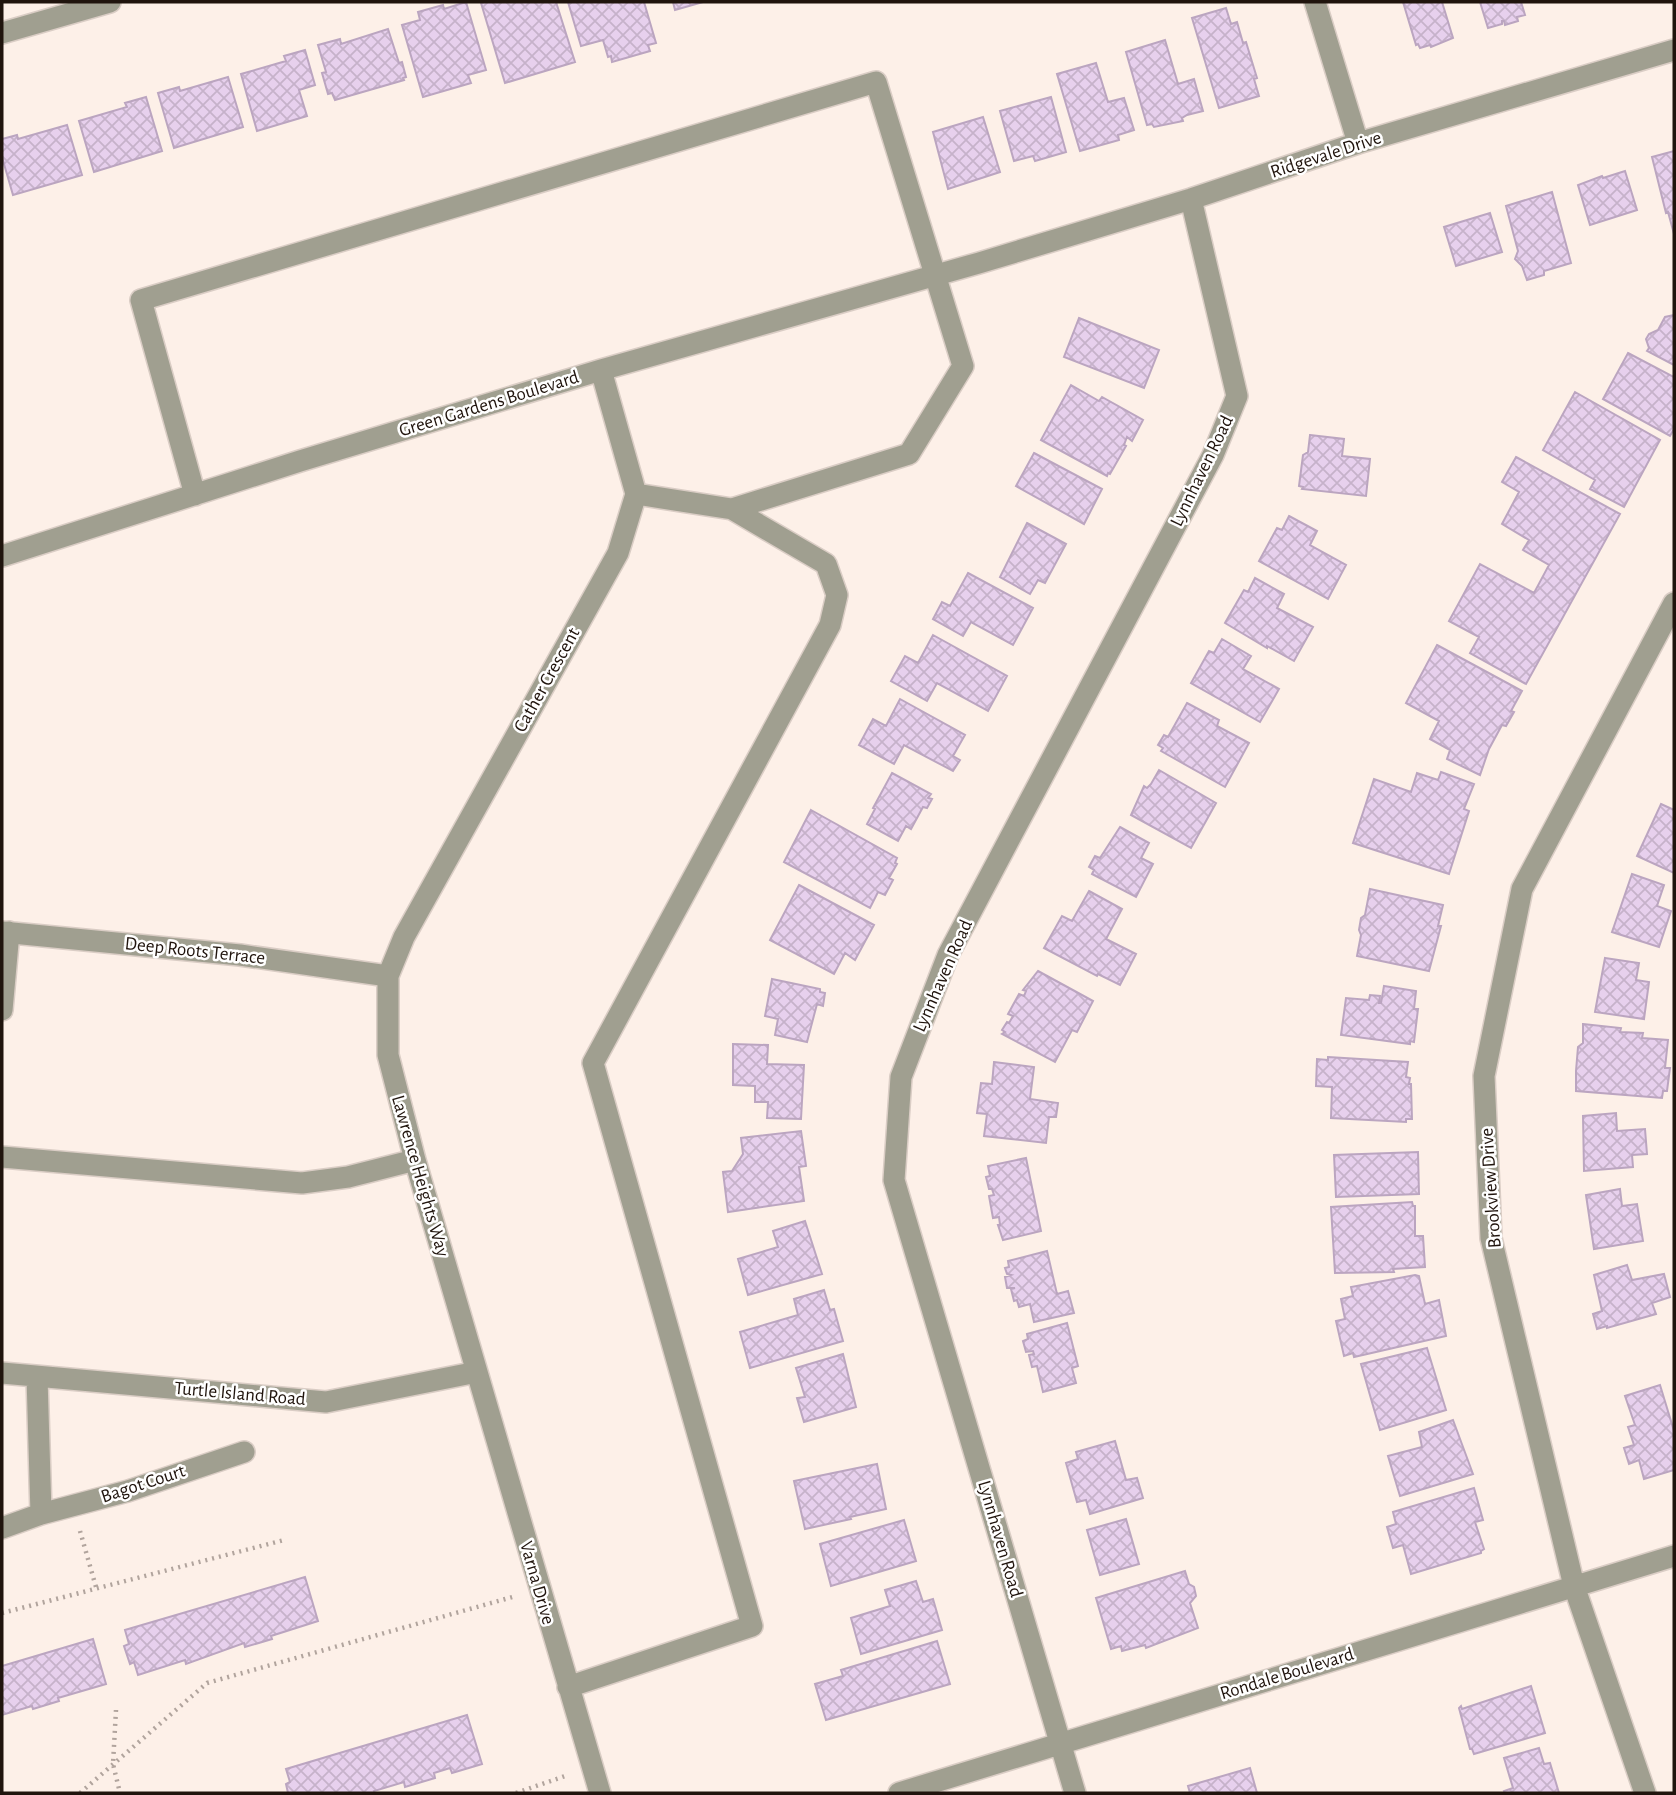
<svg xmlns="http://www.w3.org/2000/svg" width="1676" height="1795" viewBox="0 0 1676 1795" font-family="'Alegreya Sans',sans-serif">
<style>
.building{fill:url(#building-cross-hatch);stroke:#bba5c0;stroke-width:2}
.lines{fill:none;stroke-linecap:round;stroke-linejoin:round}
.minor-casing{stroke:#dacdc5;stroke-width:24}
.path{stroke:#b1a49d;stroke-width:4.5;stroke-dasharray:2 5;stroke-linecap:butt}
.minor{stroke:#a09f90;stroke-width:21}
.labels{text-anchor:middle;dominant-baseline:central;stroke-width:5;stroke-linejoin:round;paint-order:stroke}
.street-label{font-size:19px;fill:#20140d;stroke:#fff}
</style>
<defs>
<pattern id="building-cross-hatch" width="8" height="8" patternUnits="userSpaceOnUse" patternTransform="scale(1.75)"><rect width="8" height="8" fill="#e7d0ed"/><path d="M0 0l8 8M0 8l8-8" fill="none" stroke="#c6b2ca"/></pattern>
</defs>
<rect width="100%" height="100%" fill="#fdf0e8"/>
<!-- building -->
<path class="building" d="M466,2L486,70L468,75L471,83L423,97L402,25L420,20L418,12L443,5L444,9Z
M485,2H556L575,62L505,83L481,3Z
M568,2H644L656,43L648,45L650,51L612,62L611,56L608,57L603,40L581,46Z
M673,2H703L675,10Z
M1403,2H1442L1453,38L1431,47L1430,45L1420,48L1418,44L1416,45Z
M1480,2H1521L1525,15L1517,17L1518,21L1505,25L1504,21H1502V24L1488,28Z
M1226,8L1231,24L1237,22L1243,43L1246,42L1257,78L1254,79L1259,96L1219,108L1192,18Z
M388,29L399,63L402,62L406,77L403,78L404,80L335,100L332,93L328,94L322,73L326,72L318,45L340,39L341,44Z
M1165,40L1178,84L1194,79L1203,111L1187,115L1182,118L1183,121L1154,127L1152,124L1147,125L1126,52Z
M305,50L315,85L299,90L307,116L257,131L241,74L286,61L284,56Z
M1096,63L1108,102L1124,98L1134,130L1118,135L1119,140L1080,151L1057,74Z
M228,77L243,127L174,148L158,93L179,87L180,91Z
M146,97L162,151L94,172L79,121L127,107L125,103Z
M1051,97L1066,152L1035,161L1033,156L1014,161L1000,111Z
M983,117L1000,172L948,189L933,132Z
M67,125L82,175L13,195L2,157V139L17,135L18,139Z
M1674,151V234L1668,212L1666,213L1652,157Z
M1625,171L1637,210L1590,225L1578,185L1602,176L1603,178Z
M1552,192L1571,263L1544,271V275L1527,280L1522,266L1515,259L1518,251L1506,206Z
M1490,213L1502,252L1456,266L1444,227Z
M1674,315V365L1647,351L1649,348L1646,339L1649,334L1658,330L1665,317Z
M1079,318L1159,350L1144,388L1064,357Z
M1628,353L1674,377V429L1670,436L1603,399Z
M1071,385L1099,401L1102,397L1143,420L1132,441L1127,437L1124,445L1126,446L1110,474L1108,473L1107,476L1041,440Z
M1575,392L1660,440L1624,507L1590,489L1595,480L1543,450Z
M1310,435L1344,439L1342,456L1370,459L1366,496L1302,489L1303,487L1299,486L1303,455L1308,452Z
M1034,453L1102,489L1084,524L1016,486Z
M1516,457L1620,514L1526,684L1470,653L1479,637L1449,621L1480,564L1534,593L1549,565L1523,550L1529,540L1502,524L1519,492L1502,482Z
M1289,516L1317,531L1310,545L1346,565L1328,599L1259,561L1277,528L1282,530Z
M1027,523L1066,544L1045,583L1038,580L1030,594L1000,577Z
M968,573L1033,608L1013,645L971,622L963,636L933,619L942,602L950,606Z
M1255,578L1284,594L1277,608L1313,627L1294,661L1267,646V648L1225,623L1244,590L1248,592Z
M933,635L1007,676L988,711L937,683L927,701L891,681L905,656L918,663Z
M1222,639L1251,656L1243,669L1279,689L1260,722L1191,683L1209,651L1214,653Z
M1437,645L1522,691L1511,711L1514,712L1506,726L1502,725L1489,749L1480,775L1447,759L1450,750L1430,739L1439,721L1406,703Z
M900,699L965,735L953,756L960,760L953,771L904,745L894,764L859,745L873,719L886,726Z
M1187,703L1219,720L1217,726L1249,743L1225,787L1161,751L1163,748L1158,745L1164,735L1168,737Z
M1159,770L1216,803L1191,848L1131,815L1144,786L1147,788L1151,784Z
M1441,772L1474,784L1464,809L1469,811L1449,874L1353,843L1374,779L1411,792L1417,773L1438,780Z
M892,773L931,794L928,798L932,799L927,808L923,807L911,829L906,826L898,841L867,824L875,809L873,808Z
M1661,804L1674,810V873L1637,856Z
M811,810L897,858L895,863L897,864L889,878L893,880L885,895L878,892L870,908L784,862Z
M1120,827L1149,843L1141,858L1153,864L1136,897L1092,874L1094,870L1089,867L1095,856L1100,858Z
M1632,874L1664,885L1657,906L1671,911L1659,947L1612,932Z
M799,885L874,925L855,960L845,953L834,974L770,940Z
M1370,889L1443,905L1438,926H1441L1429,971L1357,956L1361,935L1359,930L1361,918L1365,915Z
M1089,891L1122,909L1106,939L1136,954L1120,985L1098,974L1097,976L1044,948L1062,916L1072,921Z
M1605,958L1639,963L1636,980L1649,982L1644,1019L1595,1012Z
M1038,971L1093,1001L1077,1032L1072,1030L1055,1062L1002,1034L1005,1032L1002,1030L1007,1022L1009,1023L1013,1016L1008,1014L1019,994L1024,996L1026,991L1023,990Z
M772,979L820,989V992L825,993L823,1006L817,1004L807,1042L775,1035L778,1019L765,1016Z
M1384,986L1416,991L1414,1009H1418L1414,1042L1410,1041V1044L1341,1035L1346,998L1369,1000L1370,995L1380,996L1379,1003H1381Z
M1583,1024L1621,1028L1620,1032L1643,1033L1642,1038L1668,1040L1665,1068H1670L1667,1091H1663L1662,1098L1576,1091V1071L1578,1047L1583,1043Z
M733,1044L768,1045L767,1064L804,1065L801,1119L767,1118L768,1102H755V1086L733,1085Z
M1328,1057L1408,1062L1406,1077L1410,1078L1409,1084H1411L1412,1119H1406V1122L1331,1118L1332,1087L1316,1086L1317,1059L1328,1060Z
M994,1062L1034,1067L1030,1099L1058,1103L1056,1117H1049L1046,1143L984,1136L987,1114L977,1113L981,1083L992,1084Z
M1616,1113L1617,1131L1645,1129L1647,1154L1632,1155L1633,1167L1584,1171L1583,1116Z
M801,1131L806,1166L799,1167L804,1201L728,1212L723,1172L732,1171L743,1154L741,1138Z
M1418,1152L1419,1194L1336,1197L1334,1155Z
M1026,1158L1041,1231L1003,1240L998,1225H1000L999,1217L993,1218L989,1196L994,1195L992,1189H989L986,1177L990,1176L988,1166Z
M1620,1189L1622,1206L1637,1204L1643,1241L1594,1249L1586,1195Z
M1412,1202L1413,1206H1415V1236H1423L1425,1267L1393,1269L1394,1272L1335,1273L1331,1207Z
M805,1221L822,1274L748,1295L738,1259L778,1247L773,1231Z
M1047,1251L1057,1294L1068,1291L1074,1313L1034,1322L1030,1304L1019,1307L1017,1300L1014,1301L1011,1289L1015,1288H1007L1005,1277L1011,1275L1007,1274L1005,1268L1009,1267L1008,1261Z
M1627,1265L1632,1280L1664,1274L1670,1297L1652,1303L1656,1314L1607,1328V1326L1597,1329L1593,1314L1602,1311L1594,1275Z
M1415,1275L1419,1276L1425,1304L1439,1300L1446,1336L1354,1357L1353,1353L1344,1356L1336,1321L1345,1319L1341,1299L1353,1296L1351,1287Z
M824,1290L830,1310L834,1309L843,1341L750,1368L740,1332L798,1315L794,1299Z
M1067,1323L1078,1366L1072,1368L1076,1383L1043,1392L1037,1366L1032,1367L1029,1355L1034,1354L1033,1351L1026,1352L1023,1341L1028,1339L1027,1334Z
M1427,1348L1446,1410L1380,1430L1361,1364Z
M843,1354L856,1407L804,1422L797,1398L805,1397L796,1368Z
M1660,1385L1674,1431V1470L1644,1479L1639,1460L1629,1464L1624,1448L1634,1445L1628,1427L1635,1425L1625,1396Z
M1453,1420L1473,1474L1400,1496L1388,1456L1422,1447L1419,1432Z
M1115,1441L1126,1480L1137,1478L1143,1498L1090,1514L1086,1500L1077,1502L1066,1463L1078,1459L1076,1452Z
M877,1464L886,1509L850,1517L851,1519L805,1529L794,1481Z
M1474,1488L1483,1520L1475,1522L1484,1549L1481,1551V1553L1411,1574L1403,1545L1393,1548L1387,1527L1396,1524L1393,1512Z
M1126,1519L1139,1564L1100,1575L1087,1530Z
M904,1520L916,1561L831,1586L820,1544Z
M1185,1571L1189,1584L1194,1587L1196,1596L1190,1603L1198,1628L1146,1648L1145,1645L1122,1651L1121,1646L1111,1649L1096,1598Z
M305,1577L318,1621L271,1636L272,1639L245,1647L244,1643L186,1664L185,1660L138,1675L134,1662L130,1664L124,1646L129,1644L125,1630Z
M916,1581L923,1602L933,1599L942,1630L861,1654L851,1618L890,1606L885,1590Z
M93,1639L106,1684L58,1698L59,1701L33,1709L32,1706L2,1715V1666Z
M937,1641L950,1684L826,1720L815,1684L843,1676L841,1670Z
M1531,1686L1545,1733L1474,1754L1472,1749H1470L1459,1708L1461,1706L1462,1709Z
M467,1715L482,1764L452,1773L450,1768L434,1773L435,1778L405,1787L404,1782L374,1791L375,1793H288L286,1784L290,1782L286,1769Z
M1539,1748L1544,1764L1550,1763L1559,1793H1505L1504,1791L1513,1788L1504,1758Z
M1250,1768L1257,1793H1190L1188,1786Z"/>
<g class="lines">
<!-- minor casing -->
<g class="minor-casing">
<path id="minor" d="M1315,2L1358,143
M2,33L110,2
M195,495L141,300L876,82L963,366L909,454L732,509L636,494
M2,556L300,461L601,370L979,263L1191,199L1358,143L1674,50
M2,932L240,955L388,976
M2,1010L9,932
M2,1157L302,1183L348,1177L415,1160
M2,1373L326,1402L477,1372
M37,1377L41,1514
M2,1528L41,1514L128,1491L244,1452
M568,1687L752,1626L593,1063L830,625L837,595L826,564L732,509
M600,1793L415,1160L388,1055V976L404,937L618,553L636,494L601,370
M899,1793L1674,1556
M1075,1793L894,1180L901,1077L948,955L1213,455L1237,396L1191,199
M1645,1793L1574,1586L1491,1238L1484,1076L1522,889L1674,603"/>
</g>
<!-- path -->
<path class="path" d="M80,1531L96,1587
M2,1613L284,1540
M116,1710L113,1764L120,1793
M80,1793L207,1683L516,1596
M516,1793L568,1775"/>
<!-- minor -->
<use href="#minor" class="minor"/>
</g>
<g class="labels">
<!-- street labels -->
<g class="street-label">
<text transform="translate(1326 155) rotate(-18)">Ridgevale Drive</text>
<text transform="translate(489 404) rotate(-17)">Green Gardens Boulevard</text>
<text transform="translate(1202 471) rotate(-64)">Lynnhaven Road</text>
<text transform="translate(547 680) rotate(-61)">Cather Crescent</text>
<text transform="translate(195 951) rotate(6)">Deep Roots Terrace</text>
<text transform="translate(943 976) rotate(-66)">Lynnhaven Road</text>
<text transform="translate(420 1176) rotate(74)">Lawrence Heights Way</text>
<text transform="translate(1491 1188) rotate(-94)">Brookview Drive</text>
<text transform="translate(240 1394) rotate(5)">Turtle Island Road</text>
<text transform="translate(143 1484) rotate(-18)">Bagot Court</text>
<text transform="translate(1000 1539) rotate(74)">Lynnhaven Road</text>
<text transform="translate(537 1583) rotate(74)">Varna Drive</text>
<text transform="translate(1287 1674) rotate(-17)">Rondale Boulevard</text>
</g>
</g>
<!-- border -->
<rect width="1676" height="1795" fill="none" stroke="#20140d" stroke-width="7"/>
</svg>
